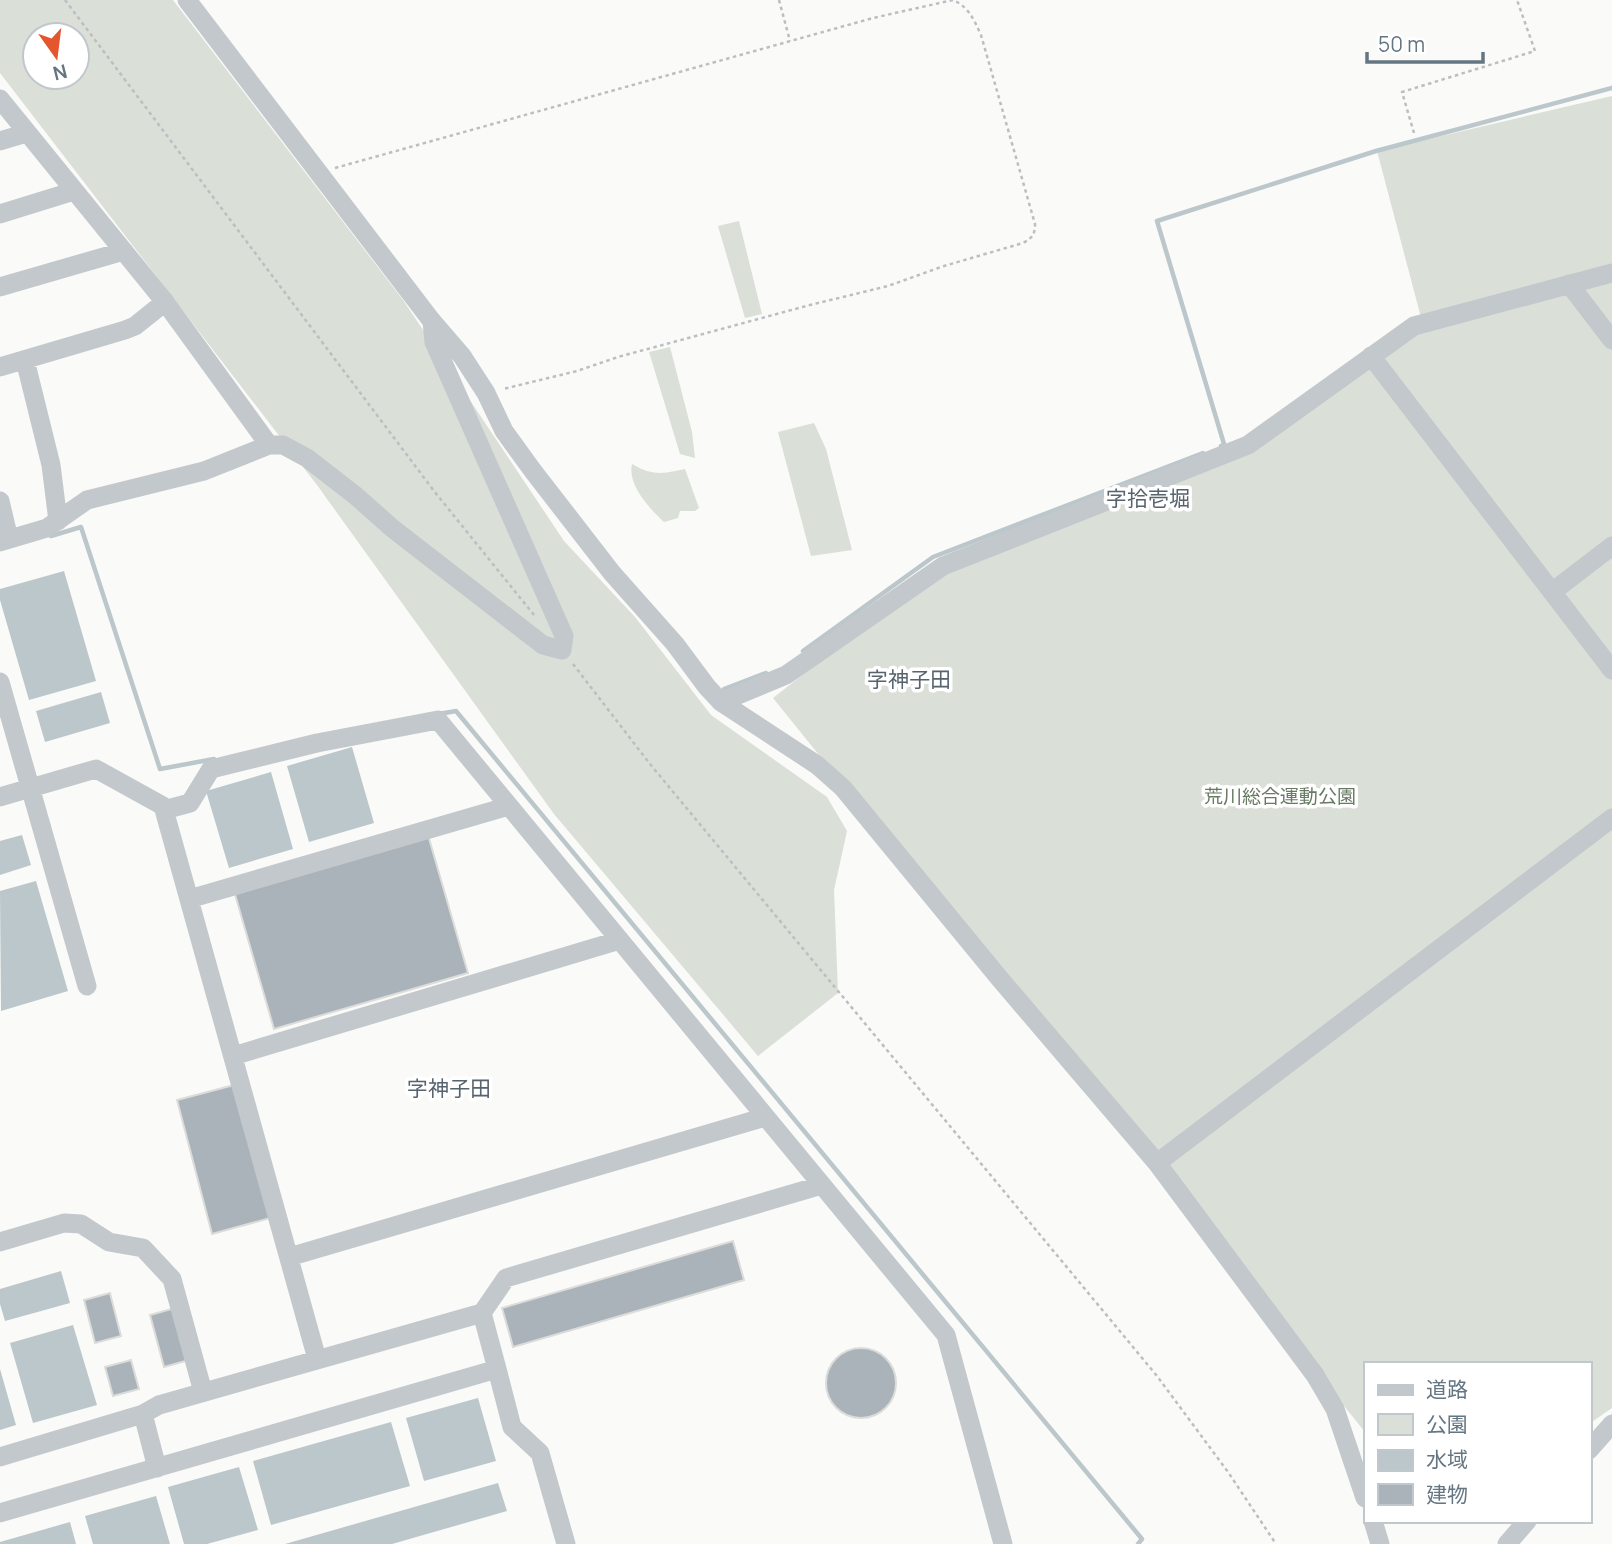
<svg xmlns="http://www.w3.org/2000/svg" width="1612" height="1544" viewBox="0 0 1612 1544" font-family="Manrope,'Noto Sans JP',sans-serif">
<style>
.green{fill:#dadfd7;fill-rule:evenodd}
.water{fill:#bbc7cb}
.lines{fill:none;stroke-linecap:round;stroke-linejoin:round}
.stream{stroke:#bbc7cb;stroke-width:4.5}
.building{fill:#aab3b9;stroke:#dcdcda;stroke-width:2}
.path{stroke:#bbbfc2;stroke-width:2.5;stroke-dasharray:3.5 3.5;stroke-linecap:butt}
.minor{stroke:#c3c8cc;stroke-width:19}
.labels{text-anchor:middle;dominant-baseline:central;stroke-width:7;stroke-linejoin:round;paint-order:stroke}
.park-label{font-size:19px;fill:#687a64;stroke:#fff}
.neighbourhood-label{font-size:21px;fill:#57646e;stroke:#fff}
</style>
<rect width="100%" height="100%" fill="#fafaf8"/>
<!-- green -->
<path class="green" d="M0,0H173L403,300L564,541L635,617L711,715L827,797L847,831L834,890L838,993L758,1056L554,814L317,485L0,73ZM35,35H77V77H35Z
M1612,96V1408L1589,1424V1364H1365V1432L773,698L896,602L959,562L1253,450L1423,325L1377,151Z
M739,221L762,314L745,318L718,226Z
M670,347L692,432L695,458L680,454L649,352Z
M814,423L826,449L852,550L811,556L778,432Z
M632,464C653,476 662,474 685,469L699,508L695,511H680L678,518L664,522C650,509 627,485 632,464Z"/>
<!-- water -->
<path class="water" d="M64,571L96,681L29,700L0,600V589Z
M101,692L110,723L45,742L36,711Z
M352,747L374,823L309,842L287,766Z
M271,772L293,849L229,868L206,791Z
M22,835L31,865L0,875V841Z
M36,881L68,991L1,1011L0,891Z
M61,1271L70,1303L5,1321L0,1304V1289Z
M73,1325L97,1405L33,1423L10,1343Z
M0,1369L16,1425L0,1430Z
M478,1398L496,1461L424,1481L406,1418Z
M391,1422L410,1486L271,1525L253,1461Z
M239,1467L258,1530L207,1544H184L168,1487Z
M498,1483L507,1511L392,1544H285Z
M156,1496L170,1544H93L85,1516Z
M70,1522L76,1544H0V1542Z"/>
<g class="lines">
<!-- stream -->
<path class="stream" d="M1221,446L1224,444L1157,221L1376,151L1612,88
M51,536L81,527L160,769L214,759
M803,651L933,557L1203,453
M724,689L766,673
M439,714L456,711L1142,1539L1138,1544"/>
</g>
<!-- building -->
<path class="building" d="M428,835L468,973L274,1029L234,891Z
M234,1085L270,1218L212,1234L177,1100Z
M733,1241L744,1280L513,1347L502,1308Z
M110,1293L121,1336L95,1343L84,1300Z
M175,1308L189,1360L164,1367L150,1315Z
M826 1383a35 35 0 1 1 70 0a35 35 0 1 1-70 0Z
M131,1360L139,1389L113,1396L105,1367Z"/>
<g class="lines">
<!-- path -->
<path class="path" d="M65,0L434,491L534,615
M779,0L790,41
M1414,133L1402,92L1535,51L1517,0
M335,168L873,18L953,0C969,7 974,20 981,35L1035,224C1035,235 1032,238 1023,243L944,266L888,286L810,305L618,357L577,371L503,389
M573,664L650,764L1157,1376L1228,1472L1276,1544"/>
<!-- minor -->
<path class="minor" d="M187,0L431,320L462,356L486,393L504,431L533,471L612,573L675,644L707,687L721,702L817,765L843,788L1000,979L1157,1163L1315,1375L1335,1409L1365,1498
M0,99L165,302L269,445
M0,141L27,133
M0,214L74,191
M1569,284L1612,340
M0,287L124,251
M1371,356L1612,670
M25,360L51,465L58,521
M0,367L125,330L135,326L165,302
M0,501L9,539
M0,542L47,528L87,500L204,471L269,445H283L307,458L356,496L392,528L543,645L562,650L564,636L434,342L432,321
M1552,592L1612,546
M0,682L87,986
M721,702L786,675L943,566L1248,445L1414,326L1612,273
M0,797L96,769L163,806L317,1359
M164,810L190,803L211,769L317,743L438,720L822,1185
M189,899L509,806
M233,1056L620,940
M1157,1163L1612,818
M0,1242L64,1223L81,1224L109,1242L143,1248L172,1279L203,1392
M289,1257L765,1117
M497,1369L512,1427L540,1453L566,1544
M143,1414L157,1468
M1589,1450L1612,1424
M0,1457L143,1414L159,1405L482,1313L506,1278L822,1185L946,1335L1003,1544
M0,1513L497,1369L482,1313
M1373,1521L1380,1544
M1507,1544L1527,1521"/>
</g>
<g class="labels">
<!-- park labels -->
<g class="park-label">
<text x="1280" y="796">荒川総合運動公園</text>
</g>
<!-- neighbourhood labels -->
<g class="neighbourhood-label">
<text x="1148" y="498">字拾壱堀</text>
<text x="909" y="679">字神子田</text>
<text x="449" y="1088">字神子田</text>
</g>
</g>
<!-- legend -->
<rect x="1364" y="1362" width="228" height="161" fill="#ffffff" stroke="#c1c8cd" stroke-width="2"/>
<rect x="1378" y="1385" width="35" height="10" fill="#c3c8cc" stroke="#c1c8cd" stroke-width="2"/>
<text x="1426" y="1397" font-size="21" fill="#657683">道路</text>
<rect x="1378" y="1414" width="35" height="21" fill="#dadfd7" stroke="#c1c8cd" stroke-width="2"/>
<text x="1426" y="1432" font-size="21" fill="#657683">公園</text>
<rect x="1378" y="1450" width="35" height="21" fill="#bbc7cb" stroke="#c1c8cd" stroke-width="2"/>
<text x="1426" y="1467" font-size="21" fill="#657683">水域</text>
<rect x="1378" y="1484" width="35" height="21" fill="#aab3b9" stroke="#c1c8cd" stroke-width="2"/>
<text x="1426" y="1502" font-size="21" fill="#657683">建物</text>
<!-- north arrow -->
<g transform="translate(56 56) rotate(166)"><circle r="33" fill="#ffffff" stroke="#c1c8cd" stroke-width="2"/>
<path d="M0-5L12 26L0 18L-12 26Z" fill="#e4572e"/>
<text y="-10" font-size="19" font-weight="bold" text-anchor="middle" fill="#657683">N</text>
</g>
<!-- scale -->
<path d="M1367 52v10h116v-10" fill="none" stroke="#657683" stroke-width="3.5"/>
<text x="1378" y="52" font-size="21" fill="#657683" stroke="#ffffff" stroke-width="5" paint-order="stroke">50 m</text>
</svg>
